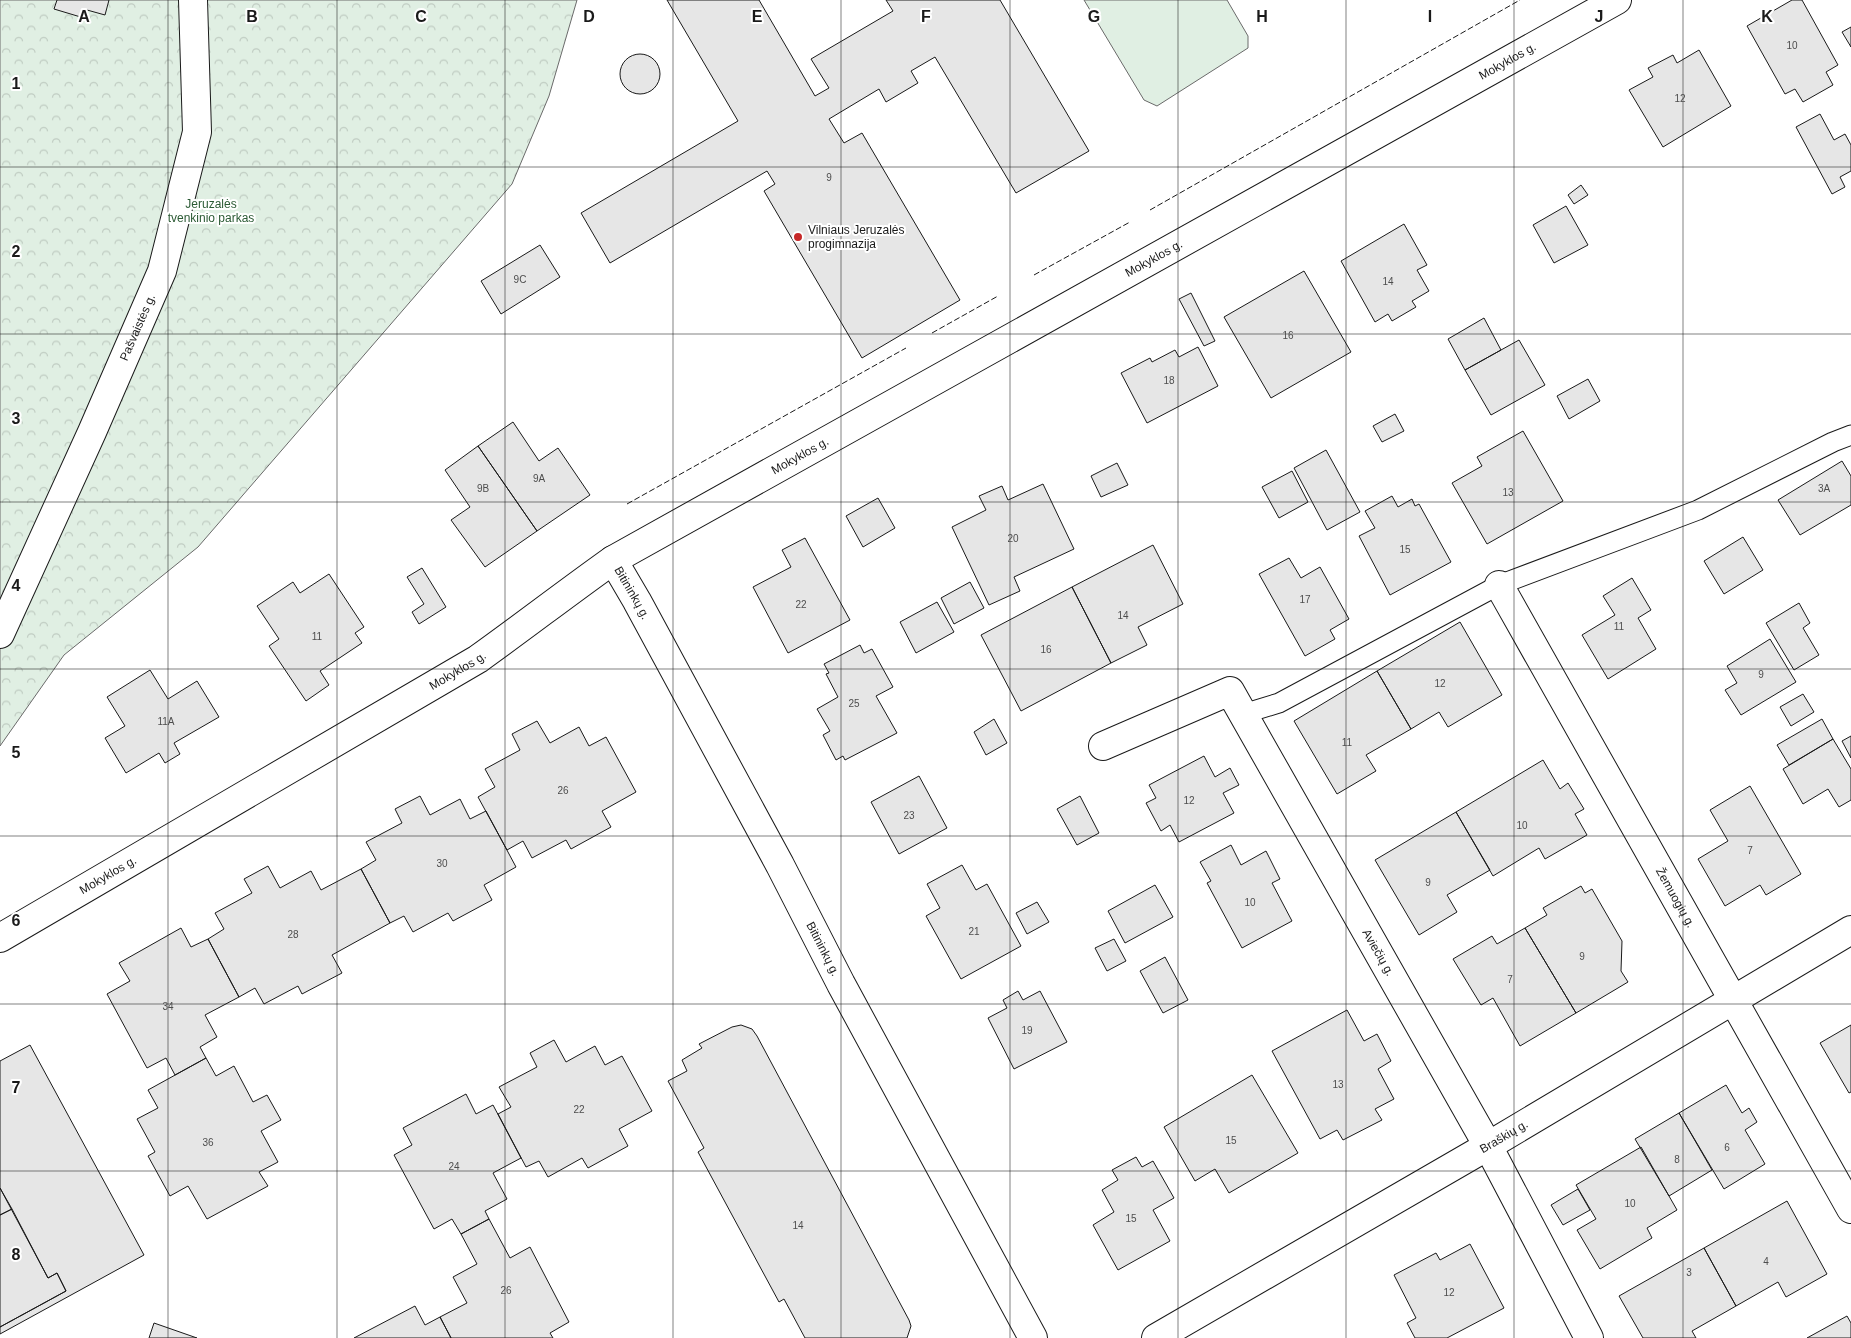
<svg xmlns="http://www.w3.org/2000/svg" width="1851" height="1338" viewBox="0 0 1851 1338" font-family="Arial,sans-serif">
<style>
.forest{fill:url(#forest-crowns);stroke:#6a6a6a}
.pitch{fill:#e0efe3;stroke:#6a6a6a}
.building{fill:#e6e6e6;stroke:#1a1a1a}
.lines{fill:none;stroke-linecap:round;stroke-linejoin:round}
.lane-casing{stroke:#1a1a1a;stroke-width:21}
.street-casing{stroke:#1a1a1a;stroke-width:30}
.lane{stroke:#fff;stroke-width:19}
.street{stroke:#fff;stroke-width:28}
.fence{stroke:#1a1a1a;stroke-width:1;stroke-dasharray:6 2.5;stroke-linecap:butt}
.grid{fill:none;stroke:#1a1a1a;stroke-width:1;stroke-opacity:0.55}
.poi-dot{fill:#c62828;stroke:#fff;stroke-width:2}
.labels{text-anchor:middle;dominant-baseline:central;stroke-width:4;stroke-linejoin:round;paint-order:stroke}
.number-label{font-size:10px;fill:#4d4d4d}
.street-label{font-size:12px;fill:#1a1a1a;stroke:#fff}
.park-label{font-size:12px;fill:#2b5a34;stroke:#fff}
.poi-label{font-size:12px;fill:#1a1a1a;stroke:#fff;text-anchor:start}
.grid-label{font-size:16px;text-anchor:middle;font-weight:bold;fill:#1a1a1a;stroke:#fff;stroke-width:4;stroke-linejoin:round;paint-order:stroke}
</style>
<defs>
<pattern id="forest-crowns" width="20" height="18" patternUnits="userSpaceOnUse" patternTransform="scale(1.25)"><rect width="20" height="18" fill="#e0efe3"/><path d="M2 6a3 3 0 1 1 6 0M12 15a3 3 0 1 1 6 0" fill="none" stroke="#c0ccc2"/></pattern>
</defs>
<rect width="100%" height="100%" fill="#fff"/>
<!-- forest -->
<path class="forest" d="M0,0H577L549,96L512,184L198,547L64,655L0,746Z"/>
<!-- pitch -->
<path class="pitch" d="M1084,0H1227L1248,36V48L1157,106L1144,100Z"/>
<!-- building -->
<path class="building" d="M57,0H109L105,15L87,10L84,18L54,9Z
M667,0H759L815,96L829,88L811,59L893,11L886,0H1000L1089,151L1016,193L935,57L911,71L918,83L886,102L879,89L829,119L844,143L862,133L960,300L862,358L764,191L775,184L767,171L610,263L581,213L738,121Z
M1792,0H1802L1838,65L1826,72L1833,85L1803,102L1795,89L1785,94L1747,26Z
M1851,27V47L1842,32Z
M1699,50L1731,106L1663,147L1629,90L1653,77L1648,68L1673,55L1677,63Z
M620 74a20 20 0 1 1 40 0a20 20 0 1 1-40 0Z
M1820,114L1834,140L1845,134L1851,145V171L1840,177L1845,187L1832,194L1796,127Z
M1581,185L1588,195L1574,204L1568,195Z
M1566,206L1588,245L1554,263L1533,225Z
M1404,224L1427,265L1417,270L1429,291L1412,301L1416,307L1392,321L1388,314L1375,322L1341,261Z
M540,245L560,277L501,314L481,281Z
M1304,271L1351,352L1271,398L1224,317Z
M1191,293L1215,341L1204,346L1179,299Z
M1484,318L1501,350L1465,370L1448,339Z
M1519,340L1545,385L1491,415L1465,370Z
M1198,347L1218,386L1147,423L1121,373L1150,358L1152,362L1175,350L1179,357Z
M1588,379L1600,401L1569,419L1557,396Z
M1395,414L1404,431L1382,442L1373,426Z
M513,422L539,461L558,448L590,495L537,531L478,446Z
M1523,431L1563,501L1487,544L1452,483L1482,466L1477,457Z
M478,446L537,531L485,567L451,520L470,507L445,470Z
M1326,450L1360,512L1327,530L1294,468Z
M1842,461L1851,476V505L1800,535L1778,500Z
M1117,463L1128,485L1101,497L1091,476Z
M1292,471L1308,502L1279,518L1262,487Z
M1043,484L1074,549L1014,577L1020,591L989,605L952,527L986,510L979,496L1002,486L1008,500Z
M1392,496L1398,507L1412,499L1415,506L1419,504L1451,562L1390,595L1359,536L1375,528L1365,511Z
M878,498L895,528L863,547L846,516Z
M1743,537L1763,570L1724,594L1704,561Z
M805,538L850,620L788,653L753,587L791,567L782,550Z
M1153,545L1183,604L1138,627L1147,645L1111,663L1072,587Z
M1289,558L1301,578L1320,567L1349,619L1330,630L1335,639L1305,656L1259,574Z
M422,568L446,607L419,624L412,612L424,604L407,577Z
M329,574L364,627L355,633L362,643L320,671L329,685L306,701L269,646L279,639L257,606L293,582L300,593Z
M1632,578L1651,610L1638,618L1656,649L1608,679L1582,635L1615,615L1603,596Z
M970,582L984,608L954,624L941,598Z
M1072,587L1111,663L1021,711L981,635Z
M937,602L954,632L916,653L900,622Z
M1799,603L1810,623L1803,628L1819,655L1794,670L1766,623Z
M1460,622L1502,695L1448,727L1439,712L1411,729L1377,671Z
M1770,639L1796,682L1741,715L1725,690L1737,683L1727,666Z
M860,645L864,653L872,649L893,687L876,696L897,733L845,760L843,756L836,760L823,735L830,731L817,709L838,697L826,674L829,673L824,664Z
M150,670L168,699L197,681L219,717L174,743L180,754L165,763L159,753L126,773L105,738L125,726L107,697Z
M1377,671L1411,729L1366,755L1376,771L1337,794L1294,721Z
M1803,694L1814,712L1791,726L1780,707Z
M994,719L1007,743L986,755L974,732Z
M1822,719L1833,739L1789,765L1777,745Z
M537,721L550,743L579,727L589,746L606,737L636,792L602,811L611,827L571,849L566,840L532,858L523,841L507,850L478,797L495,787L485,769L520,750L512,734Z
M1851,736V758L1842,741Z
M1833,739L1851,769V800L1839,807L1828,789L1803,804L1783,769Z
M1204,756L1215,777L1230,768L1239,785L1223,793L1234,813L1179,842L1170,825L1161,831L1146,803L1156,798L1149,785Z
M1543,760L1560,789L1568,783L1584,809L1575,814L1587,835L1545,859L1539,848L1493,876L1456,812Z
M919,776L947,828L899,854L871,802Z
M1750,786L1801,874L1766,895L1760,885L1725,906L1698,859L1728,841L1710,810Z
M420,796L430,815L460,799L470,819L486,811L516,867L484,885L492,900L453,921L448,913L413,932L404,916L390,923L361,869L376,860L366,842L402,823L395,809Z
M1080,796L1099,833L1077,845L1057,809Z
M1456,812L1490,870L1447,895L1457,912L1419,935L1375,860Z
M1231,845L1241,865L1266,851L1280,879L1272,883L1292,921L1242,948L1207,883L1211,881L1200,862Z
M962,865L976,890L987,884L1021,946L961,979L926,916L940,908L927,884Z
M268,866L280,888L311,871L321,890L361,869L390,923L332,955L342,973L302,994L298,986L264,1004L255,988L239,997L208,939L224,929L215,913L252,893L244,879Z
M1155,885L1173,917L1125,943L1108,911Z
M1581,886L1585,893L1592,889L1622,941L1621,971L1628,982L1576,1013L1525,928L1547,915L1543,908Z
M1037,902L1049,922L1027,934L1016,913Z
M181,928L191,947L208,939L239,997L205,1015L217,1037L200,1047L206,1058L175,1075L166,1058L147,1068L107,994L130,981L119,963Z
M1525,928L1576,1013L1520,1046L1493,998L1481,1005L1453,959L1492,936L1497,944Z
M1114,939L1126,961L1107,971L1095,948Z
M1165,957L1188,1000L1163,1013L1140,971Z
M1018,991L1023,1000L1040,991L1067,1042L1014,1069L988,1018L1007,1008L1003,1000Z
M1347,1010L1364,1041L1377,1034L1391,1061L1378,1069L1394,1099L1375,1109L1382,1120L1343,1140L1337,1130L1320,1139L1272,1051Z
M741,1025L752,1029L757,1036L909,1320L911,1326L907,1338H805L784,1299L779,1302L698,1152L704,1148L668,1081L687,1071L682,1060L702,1048L699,1044L732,1027Z
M1851,1025V1092L1849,1093L1820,1043Z
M554,1040L566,1062L595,1046L605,1065L622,1056L652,1111L619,1129L628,1146L588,1168L582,1158L548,1177L539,1161L526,1167L498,1114L511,1107L499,1087L537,1067L530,1053Z
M30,1045L144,1255L0,1334V1327L66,1291L57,1273L48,1278L0,1188V1061Z
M206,1058L216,1076L234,1066L253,1102L267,1095L281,1120L261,1131L278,1162L259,1172L268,1186L207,1219L188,1186L170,1196L148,1156L155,1152L137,1119L158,1108L148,1090Z
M1252,1075L1298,1153L1229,1193L1215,1169L1195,1181L1164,1127Z
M1726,1085L1742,1113L1749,1108L1757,1122L1745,1130L1765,1164L1724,1189L1679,1113Z
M466,1094L476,1114L493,1105L521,1158L493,1173L507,1199L485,1211L489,1219L461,1234L452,1219L434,1229L394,1155L412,1145L403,1128Z
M1679,1113L1712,1170L1669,1196L1635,1139Z
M1641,1147L1677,1210L1647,1228L1652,1238L1600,1269L1577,1230L1596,1219L1576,1185Z
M1136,1157L1142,1167L1153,1161L1174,1198L1153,1210L1170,1241L1118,1270L1093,1225L1114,1212L1102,1190L1118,1180L1112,1170Z
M0,1188L12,1209L0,1215Z
M1578,1189L1590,1210L1563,1225L1551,1205Z
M1787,1201L1827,1274L1786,1297L1778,1282L1736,1306L1704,1248Z
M12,1209L48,1278L57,1273L66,1291L0,1327V1215Z
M489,1219L510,1258L530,1247L569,1322L550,1333L553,1338H451L440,1317L467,1303L453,1277L477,1264L461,1234Z
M1470,1244L1504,1308L1447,1338H1415L1407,1323L1416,1318L1394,1275L1436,1253L1440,1260Z
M1704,1248L1736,1306L1692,1331L1696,1338H1643L1619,1296Z
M415,1306L425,1325L440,1317L451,1338H354Z
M1847,1316L1851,1323V1338H1807Z
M154,1323L197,1338H149Z"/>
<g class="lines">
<!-- lane casing -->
<g class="lane-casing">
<path id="lane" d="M1243,714L1279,703L1499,585L1698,510L1833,442L1851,435"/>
</g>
<!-- street casing -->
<g class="street-casing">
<g id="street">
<path id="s1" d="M613,560L637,601L780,865L841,984L1033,1338"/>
<path id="s2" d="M1499,585L1851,1209"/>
<path id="s3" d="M0,634L92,432L162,271L197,132L193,0"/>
<path id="s4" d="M1103,746L1230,691L1488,1146L1589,1338"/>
<path id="s5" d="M0,938L478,659C524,626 568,592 613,560L1617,0"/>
<path id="s6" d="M1156,1338L1488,1146L1851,930"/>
</g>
</g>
<!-- lane -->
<use href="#lane" class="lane"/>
<!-- street -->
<use href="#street" class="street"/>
<!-- fence -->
<path class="fence" d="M1150,210L1520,0
M1034,275L1130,222
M932,333L998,296
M627,504L906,348"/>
</g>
<!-- grid -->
<path class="grid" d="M168,0V1338M337,0V1338M505,0V1338M673,0V1338M841,0V1338M1010,0V1338M1178,0V1338M1346,0V1338M1514,0V1338M1683,0V1338M0,167H1851M0,334H1851M0,502H1851M0,669H1851M0,836H1851M0,1004H1851M0,1171H1851"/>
<!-- markers -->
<circle class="poi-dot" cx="798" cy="237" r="5"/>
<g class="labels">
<!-- number labels -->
<g class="number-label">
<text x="1792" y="45">10</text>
<text x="1680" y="98">12</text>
<text x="829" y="177">9</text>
<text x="520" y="279">9C</text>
<text x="1388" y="281">14</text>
<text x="1288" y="335">16</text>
<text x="1169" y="380">18</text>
<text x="539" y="478">9A</text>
<text x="483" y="488">9B</text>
<text x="1824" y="488">3A</text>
<text x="1508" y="492">13</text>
<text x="1013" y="538">20</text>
<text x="1405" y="549">15</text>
<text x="1305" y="599">17</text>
<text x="801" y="604">22</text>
<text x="1123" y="615">14</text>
<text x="1619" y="626">11</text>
<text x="317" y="636">11</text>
<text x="1046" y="649">16</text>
<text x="1761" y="674">9</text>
<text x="1440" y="683">12</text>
<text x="854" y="703">25</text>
<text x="166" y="721">11A</text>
<text x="1347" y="742">11</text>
<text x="563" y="790">26</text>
<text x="1189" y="800">12</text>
<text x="909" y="815">23</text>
<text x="1522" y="825">10</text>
<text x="1750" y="850">7</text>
<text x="442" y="863">30</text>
<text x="1428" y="882">9</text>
<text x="1250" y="902">10</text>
<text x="974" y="931">21</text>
<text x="293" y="934">28</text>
<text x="1582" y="956">9</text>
<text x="1510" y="979">7</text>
<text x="168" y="1006">34</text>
<text x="1027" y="1030">19</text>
<text x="1338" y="1084">13</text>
<text x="579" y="1109">22</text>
<text x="1231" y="1140">15</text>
<text x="208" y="1142">36</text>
<text x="1727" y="1147">6</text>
<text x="1677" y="1159">8</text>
<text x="454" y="1166">24</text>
<text x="1630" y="1203">10</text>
<text x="1131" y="1218">15</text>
<text x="798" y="1225">14</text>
<text x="1766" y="1261">4</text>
<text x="1689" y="1272">3</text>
<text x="506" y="1290">26</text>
<text x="1449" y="1292">12</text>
</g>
<!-- street labels -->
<g class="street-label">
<text stroke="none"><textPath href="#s5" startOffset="1745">Mokyklos g.</textPath></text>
<text stroke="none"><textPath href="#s5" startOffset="1340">Mokyklos g.</textPath></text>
<text stroke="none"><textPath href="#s3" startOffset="336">Pašvaistės g.</textPath></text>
<text stroke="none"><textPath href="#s5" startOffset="935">Mokyklos g.</textPath></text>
<text stroke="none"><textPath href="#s1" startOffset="38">Bitininkų g.</textPath></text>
<text stroke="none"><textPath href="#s5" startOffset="530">Mokyklos g.</textPath></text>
<text stroke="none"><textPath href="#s5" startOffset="125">Mokyklos g.</textPath></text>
<text stroke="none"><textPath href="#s2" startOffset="359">Žemuogių g.</textPath></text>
<text stroke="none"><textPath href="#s1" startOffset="442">Bitininkų g.</textPath></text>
<text stroke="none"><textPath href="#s4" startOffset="439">Aviečių g.</textPath></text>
<text stroke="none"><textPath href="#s6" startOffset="402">Braškių g.</textPath></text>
</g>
<!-- park labels -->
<g class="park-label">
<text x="211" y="204">Jeruzalės<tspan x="211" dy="14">tvenkinio parkas</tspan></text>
</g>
<!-- poi labels -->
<g class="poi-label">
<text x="808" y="230">Vilniaus Jeruzalės<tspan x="808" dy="14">progimnazija</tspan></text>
</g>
</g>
<g class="grid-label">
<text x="84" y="22">A</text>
<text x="252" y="22">B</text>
<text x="421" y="22">C</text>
<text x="589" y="22">D</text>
<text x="757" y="22">E</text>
<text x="926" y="22">F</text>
<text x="1094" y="22">G</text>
<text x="1262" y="22">H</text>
<text x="1430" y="22">I</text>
<text x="1599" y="22">J</text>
<text x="1767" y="22">K</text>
<text x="16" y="89">1</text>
<text x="16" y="257">2</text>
<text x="16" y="424">3</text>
<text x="16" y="591">4</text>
<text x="16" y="758">5</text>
<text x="16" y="926">6</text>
<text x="16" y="1093">7</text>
<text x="16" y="1260">8</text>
</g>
</svg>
